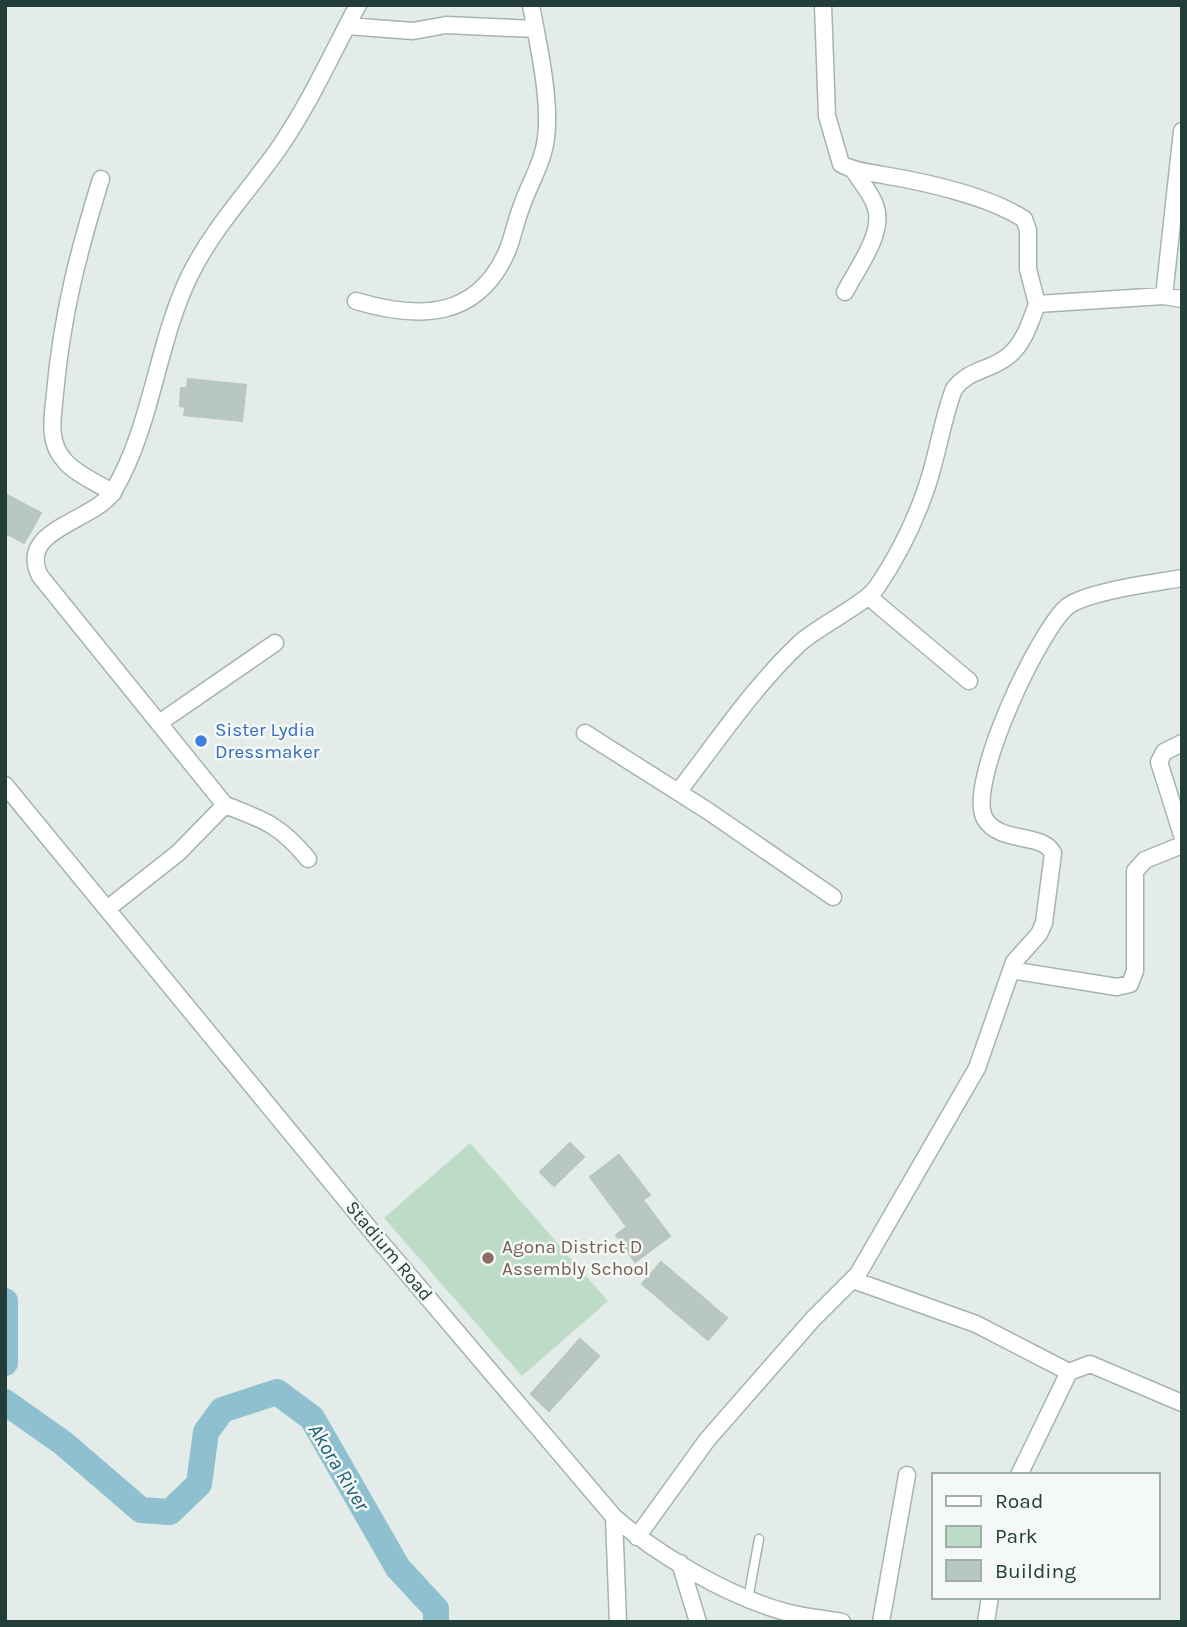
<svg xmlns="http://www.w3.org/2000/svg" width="1187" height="1627" viewBox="0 0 1187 1627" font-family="Karla,sans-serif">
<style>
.green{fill:#bddcc8}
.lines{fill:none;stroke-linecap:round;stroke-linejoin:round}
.river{stroke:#8ec0cf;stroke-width:26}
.building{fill:#b9c7c2;stroke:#b6c6c0;stroke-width:2}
.lane-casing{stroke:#a6b4b0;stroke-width:11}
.street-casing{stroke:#a6b4b0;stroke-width:19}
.lane{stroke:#fff;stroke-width:8}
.street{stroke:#fff;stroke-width:16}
.shop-dot{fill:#3f7fe0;stroke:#f4f9f7;stroke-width:2.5}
.education-dot{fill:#8d6e63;stroke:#f4f9f7;stroke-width:2.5}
.labels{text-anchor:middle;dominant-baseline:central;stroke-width:5;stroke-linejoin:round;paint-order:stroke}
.shop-label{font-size:19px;fill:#366cbe;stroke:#f4f9f7;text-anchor:start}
.education-label{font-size:19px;fill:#785e54;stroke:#f4f9f7;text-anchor:start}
.street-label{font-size:19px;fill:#233d38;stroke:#f4f9f7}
.water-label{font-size:21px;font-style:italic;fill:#206277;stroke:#f4f9f7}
</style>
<rect width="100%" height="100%" fill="#e3ece9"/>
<!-- green -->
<path class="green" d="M470,1143L608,1301L522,1376L384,1218Z"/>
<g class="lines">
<!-- river -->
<path class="river" d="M5,1301V1363
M5,1402L63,1443L141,1510L170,1512L199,1484L206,1432L222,1410L277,1392L312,1418L398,1568L436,1609V1622"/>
</g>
<!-- building -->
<path class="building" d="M188,379L246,385L242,421L184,415L185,407L180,406L181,388H187Z
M5,494L41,513L24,543L5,533Z
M570,1143L584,1157L554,1186L540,1172Z
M619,1155L650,1195L643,1200L670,1236L635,1262L616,1235L627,1227L590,1177Z
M661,1262L727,1318L708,1340L642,1284Z
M580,1339L599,1356L549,1411L531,1394Z"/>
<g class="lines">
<!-- lane casing -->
<g class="lane-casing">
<path id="lane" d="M748,1599L759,1539"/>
</g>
<!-- street casing -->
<g class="street-casing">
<path id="street" d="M823,5L827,116L841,164C856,172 868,172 883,175C925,182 988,196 1024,219L1028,230V269L1037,304
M347,26L413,31L446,25L535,29
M101,179C78,253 62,315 55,393C53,416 47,441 64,460C75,474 98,483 113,493
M845,292C857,268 886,232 875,205C871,193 861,182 854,171
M1164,296L1182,131
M356,301C420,320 479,319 508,249C513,236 516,221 521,208C529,184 543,163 546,138C551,99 538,44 531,5
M869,597L969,681
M159,723L275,643
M585,733L708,811L833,897
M1182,743L1164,752L1159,762L1182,835
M5,785L378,1239L614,1517C659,1556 731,1598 789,1613C806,1617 825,1619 842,1622
M678,792C717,742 753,687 800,643C820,625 864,605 877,587C898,556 915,522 927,486C938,454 942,420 954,389C969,369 989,371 1007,357C1024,344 1030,323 1037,304L1164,296L1182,299
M225,805C265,820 281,826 308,859
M107,909L178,853L225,805L40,576C16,528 96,522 114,490C152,426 157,342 190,275C214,226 251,189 281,145C311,101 333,51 358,5
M1011,970L1117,987L1130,984L1135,971V871L1145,860L1182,845
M853,1280L976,1324L1069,1372
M1019,1475L1069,1372L1090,1364L1182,1403
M614,1517L618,1622
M637,1537L707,1440L813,1319L858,1274L977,1068L1014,962L1039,934L1044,923L1053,853C1042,832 1000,844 985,819C965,785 1040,628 1068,606C1089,591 1154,583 1182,578
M680,1563L698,1622
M881,1622L907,1475
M986,1622L990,1597"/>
</g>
<!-- lane -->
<use href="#lane" class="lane"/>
<!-- street -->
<use href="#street" class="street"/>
</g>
<!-- markers -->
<circle class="shop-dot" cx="201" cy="741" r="7"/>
<circle class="education-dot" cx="488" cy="1258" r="7"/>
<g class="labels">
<!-- shop labels -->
<g class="shop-label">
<text x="215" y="730">Sister Lydia<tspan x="215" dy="22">Dressmaker</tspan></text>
</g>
<!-- education labels -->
<g class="education-label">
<text x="502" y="1247">Agona District D<tspan x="502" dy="22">Assembly School</tspan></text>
</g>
<!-- street labels -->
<g class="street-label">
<text transform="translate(389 1251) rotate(50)">Stadium Road</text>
</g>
<!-- water labels -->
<g class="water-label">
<text transform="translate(339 1467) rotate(59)">Akora River</text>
</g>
</g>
<!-- border -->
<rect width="1187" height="1627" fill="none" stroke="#233d38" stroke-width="14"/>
<!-- legend -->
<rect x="932" y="1473" width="228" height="126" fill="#f4f9f7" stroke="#a0aeab" stroke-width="2"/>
<rect x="946" y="1496" width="35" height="10" fill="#ffffff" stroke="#a0aeab" stroke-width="2"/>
<text x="995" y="1508" font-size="21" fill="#233d38">Road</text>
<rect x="946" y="1526" width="35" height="21" fill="#bddcc8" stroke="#a0aeab" stroke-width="2"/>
<text x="995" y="1543" font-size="21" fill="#233d38">Park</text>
<rect x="946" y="1560" width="35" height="21" fill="#b9c7c2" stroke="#a0aeab" stroke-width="2"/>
<text x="995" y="1578" font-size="21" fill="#233d38">Building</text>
</svg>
